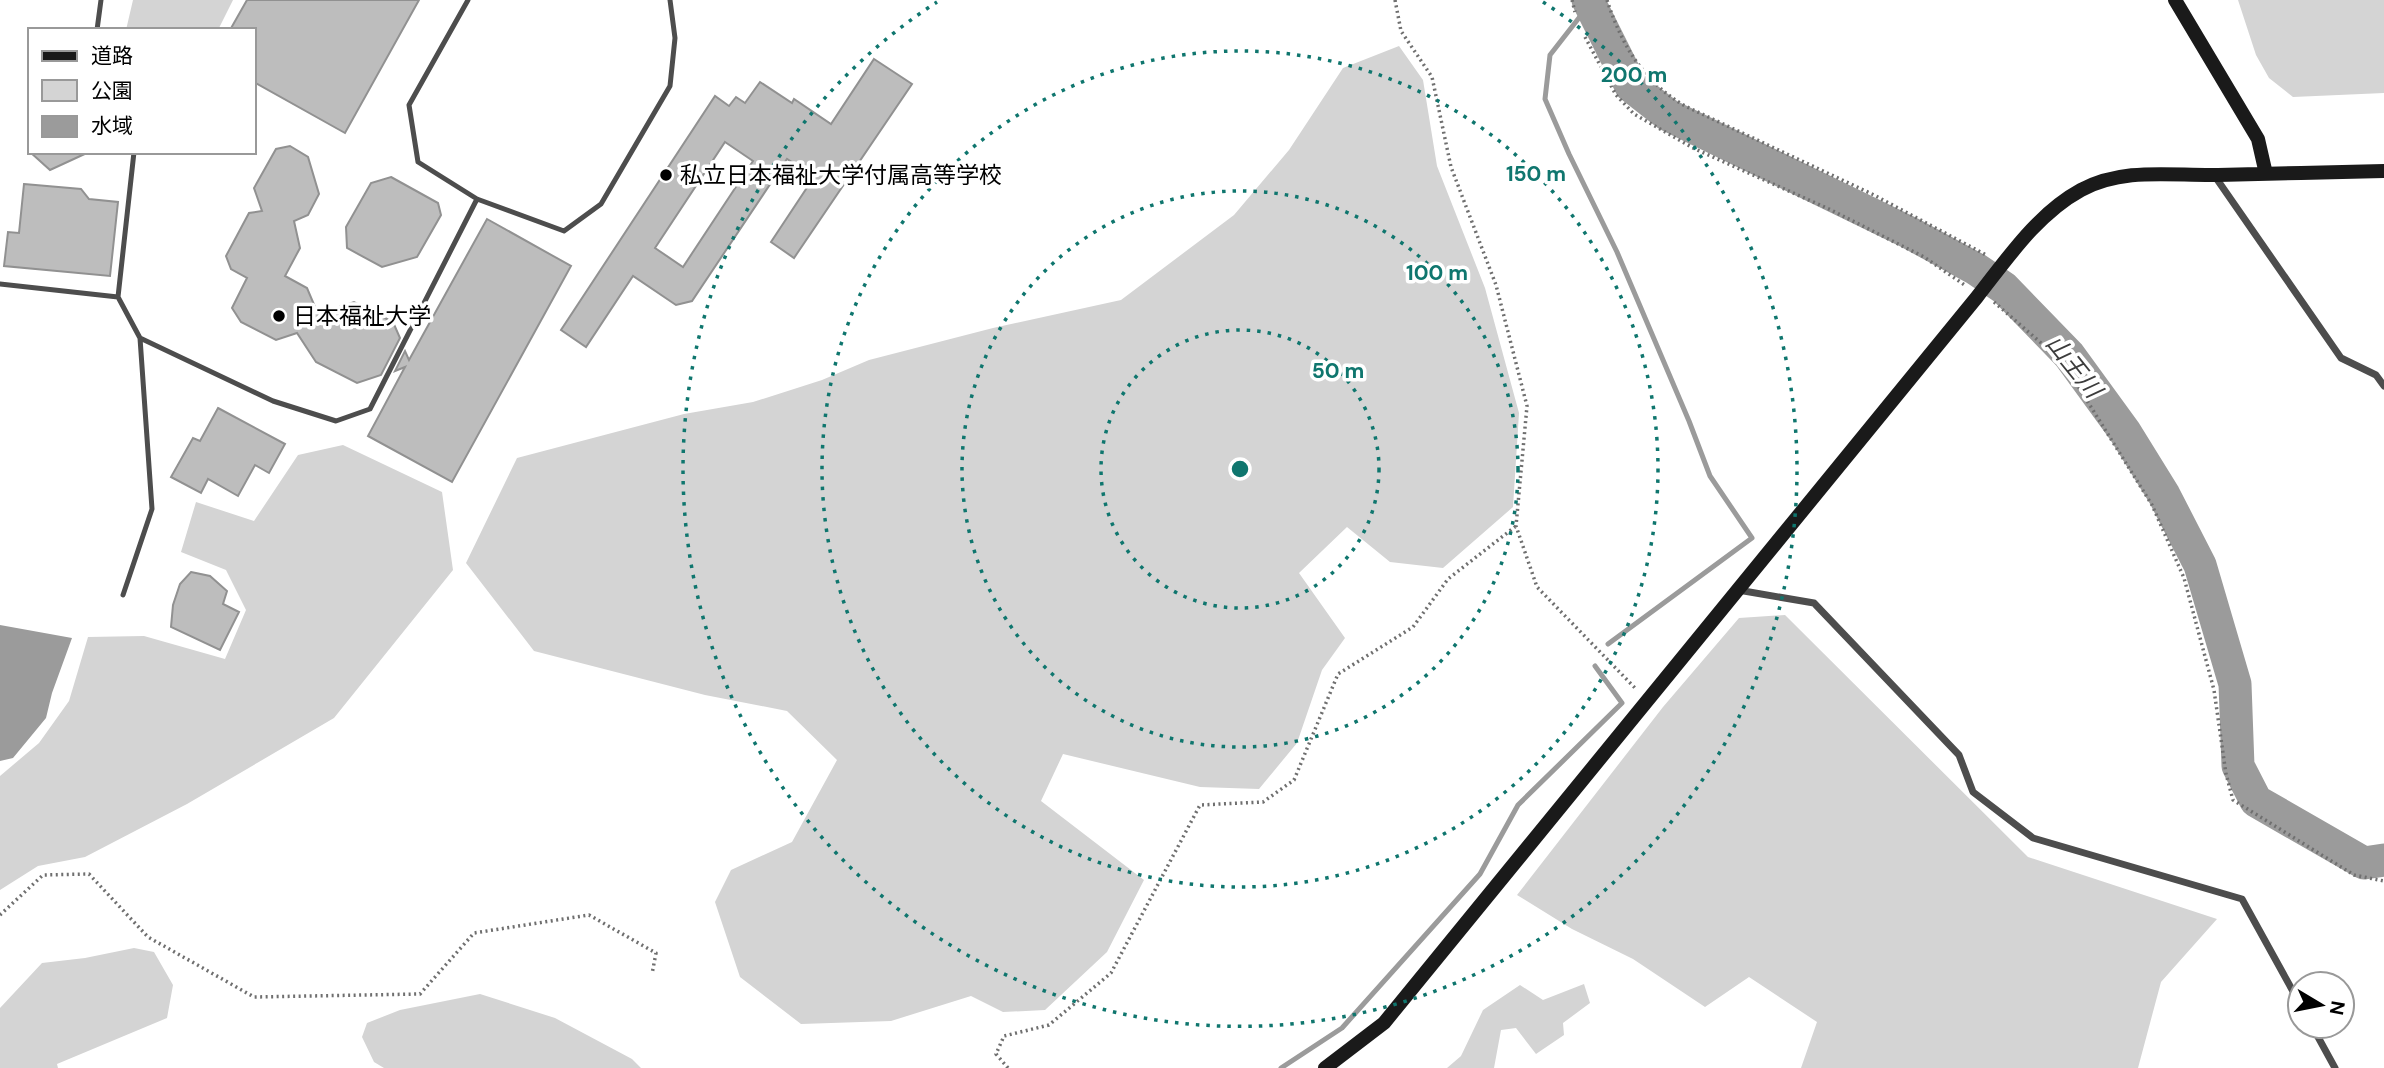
<svg xmlns="http://www.w3.org/2000/svg" width="2384" height="1068" viewBox="0 0 2384 1068" font-family="'DM Sans','Noto Sans JP',sans-serif">
<style>
.green{fill:#d4d4d4}
.water{fill:#9b9b9b}
.lines{fill:none;stroke-linecap:round;stroke-linejoin:round}
.stream{stroke:#9b9b9b;stroke-width:5}
.river{stroke:#9b9b9b;stroke-width:33}
.building{fill:#bdbdbd;stroke:#919191;stroke-width:2;fill-rule:evenodd}
.path{stroke:#6f6f6f;stroke-width:3.5;stroke-dasharray:2 3.5;stroke-linecap:butt}
.lane{stroke:#4d4d4d;stroke-width:5}
.street{stroke:#4d4d4d;stroke-width:7}
.secondary{stroke:#1a1a1a;stroke-width:14}
.ring{fill:none;stroke:#0f766e;stroke-width:3.5;stroke-dasharray:3.5 7}
.poi-dot{fill:#000;stroke:#fff;stroke-width:2.5}
.labels{text-anchor:middle;dominant-baseline:central;stroke-width:7;stroke-linejoin:round;paint-order:stroke}
.poi-label{font-size:23px;fill:#000;stroke:#fff;text-anchor:start}
.water-label{font-size:24px;font-style:italic;fill:#3c3c3c;stroke:#fff}
.centre{fill:#0f766e;stroke:#fff;stroke-width:3.5}
.ring-label{font-size:21px;text-anchor:middle;font-weight:bold;fill:#0f766e;stroke:#fff;stroke-width:7;stroke-linejoin:round;paint-order:stroke}
</style>
<rect width="100%" height="100%" fill="#fff"/>
<!-- green -->
<path class="green" d="M133,0H233L218,30H126Z
M2238,0H2384V93L2293,97L2269,78L2256,55Z
M1399,46L1423,80L1437,166L1485,288L1519,413L1513,507L1443,568L1390,562L1347,527L1299,573L1345,638L1322,670L1297,743L1259,789L1200,787L1063,754L1041,801L1144,880L1107,952L1045,1010L1003,1012L971,996L891,1021L801,1024L740,977L715,902L731,870L792,842L837,760L787,711L705,695L534,651L466,563L517,458L684,414L753,402L822,380L869,360L993,328L1121,300L1234,215L1289,150L1343,68Z
M343,445L442,492L453,570L334,718L187,804L85,857L38,866L0,890V776L39,743L69,701L88,637L144,636L225,659L246,610L226,570L181,552L196,502L254,521L298,455Z
M1785,615L2028,857L2217,919L2161,982L2138,1068H1801L1817,1022L1749,977L1705,1007L1633,959L1572,929L1517,895L1663,707L1739,618Z
M134,948L154,952L173,985L167,1018L57,1064L58,1068H0V1008L42,963L85,958Z
M1584,984L1590,1003L1563,1023L1564,1035L1536,1054L1516,1028L1501,1030L1494,1068H1447L1461,1056L1483,1010L1520,985L1543,1000Z
M480,994L555,1018L632,1059L641,1068H384L374,1062L362,1037L367,1023L400,1010Z"/>
<!-- water -->
<path class="water" d="M0,625L72,638L52,693L46,718L13,758L0,761Z"/>
<g class="lines">
<!-- stream -->
<path class="stream" d="M1589,5L1550,55L1545,99L1569,154L1617,252L1689,421L1710,476L1752,538L1608,644
M1281,1068L1342,1028L1480,874L1518,805L1622,703L1595,666"/>
<!-- river -->
<path class="river" d="M1588,0L1631,86L1668,115L1910,233L1976,269L2004,288L2069,355L2125,432L2164,495L2200,565L2235,684L2238,766L2256,801L2364,863L2384,860"/>
</g>
<!-- building -->
<path class="building" d="M247,0H419L345,133L254,82V30H230Z
M874,59L912,84L794,258L771,242L814,177L787,159L692,301L676,305L633,276L586,347L561,330L715,96L729,106L736,97L745,103L760,82L792,103L794,99L831,124ZM725,142L753,161L683,267L655,248Z
M290,146L308,157L319,194L308,215L294,221L300,248L285,276L307,288L318,314L354,302L393,322L400,338L381,375L357,383L316,362L297,333L276,340L241,322L232,308L247,278L231,269L226,256L249,213L262,211L254,188L276,149Z
M30,152H89L50,170Z
M391,177L438,203L441,215L417,257L382,267L347,248L346,227L371,183Z
M24,184L81,189L89,199L118,202L110,276L4,266L8,232L19,233Z
M487,219L571,266L452,482L368,436L405,367L395,371L405,351L409,360Z
M218,408L285,444L269,473L255,465L238,496L208,479L201,493L171,477L193,438L200,441Z
M191,572L210,576L227,591L223,604L239,612L220,650L171,627L173,605L180,584Z"/>
<g class="lines">
<!-- path -->
<path class="path" d="M1395,0L1401,31L1432,77L1451,167L1496,285L1527,406L1516,526L1537,587L1636,689
M1572,0L1575,12
M1607,0C1622,46 1643,81 1685,106L1872,194L1988,256
M1585,37L1616,95L1634,114L1695,149L1829,209L1924,257L1966,286
M1994,302L2063,362L2152,505L2184,578L2214,690L2226,774L2233,800L2354,875L2384,881
M0,915L43,875L89,874L148,937L254,997L420,994L474,933L589,915L656,953L652,974
M1008,1068L996,1054L1004,1036L1049,1025L1111,973L1200,805L1263,802L1294,780L1338,674L1413,627L1448,579L1516,526"/>
<!-- lane -->
<path class="lane" d="M468,0L409,105L418,162L477,199L564,231L601,204L670,86L675,38L670,0
M97,30L101,0
M134,152L118,297L140,338L273,401L336,421L370,409L477,199
M0,284L118,297
M123,595L152,509L140,338"/>
<!-- street -->
<path class="street" d="M2214,175L2341,358L2376,375L2384,386
M1738,590L1814,603L1959,755L1973,792L2033,838L2242,899L2300,1004
M2312,1026L2335,1068"/>
<!-- secondary -->
<path class="secondary" d="M2175,0L2258,139L2266,174
M1325,1068L1384,1023L1977,297C2007,259 2037,214 2081,190C2124,167 2171,176 2218,175C2273,174 2329,172 2384,171"/>
</g>
<!-- distance rings -->
<g class="ring">
<circle cx="1240" cy="469" r="139"/>
<circle cx="1240" cy="469" r="278"/>
<circle cx="1240" cy="469" r="418"/>
<path d="M1543 2A557 557 0 1 1 937 2"/>
</g>
<!-- markers -->
<g class="poi-dot">
<circle cx="666" cy="175" r="7"/>
<circle cx="279" cy="316" r="7"/>
</g>
<g class="labels">
<!-- poi labels -->
<g class="poi-label">
<text x="680" y="175">私立日本福祉大学付属高等学校</text>
<text x="293" y="316">日本福祉大学</text>
</g>
<!-- water labels -->
<g class="water-label">
<text transform="translate(2074 366) rotate(51)">山王川</text>
</g>
</g>
<circle cx="1240" cy="469" r="10" class="centre"/>
<g class="ring-label">
<text x="1634" y="82">200 m</text>
<text x="1536" y="181">150 m</text>
<text x="1437" y="280">100 m</text>
<text x="1338" y="378">50 m</text>
</g>
<!-- legend -->
<rect x="28" y="28" width="228" height="126" fill="#ffffff" stroke="#999999" stroke-width="2"/>
<rect x="42" y="51" width="35" height="10" fill="#1a1a1a" stroke="#999999" stroke-width="2"/>
<text x="91" y="63" font-size="21" fill="#000000">道路</text>
<rect x="42" y="80" width="35" height="21" fill="#d4d4d4" stroke="#999999" stroke-width="2"/>
<text x="91" y="98" font-size="21" fill="#000000">公園</text>
<rect x="42" y="116" width="35" height="21" fill="#9b9b9b" stroke="#999999" stroke-width="2"/>
<text x="91" y="133" font-size="21" fill="#000000">水域</text>
<!-- north arrow -->
<g transform="translate(2321 1005) rotate(100)"><circle r="33" fill="#ffffff" stroke="#999999" stroke-width="2"/>
<path d="M0-5L12 26L0 18L-12 26Z" fill="#000000"/>
<text y="-10" font-size="19" font-weight="bold" text-anchor="middle" fill="#000000">N</text>
</g>
</svg>
